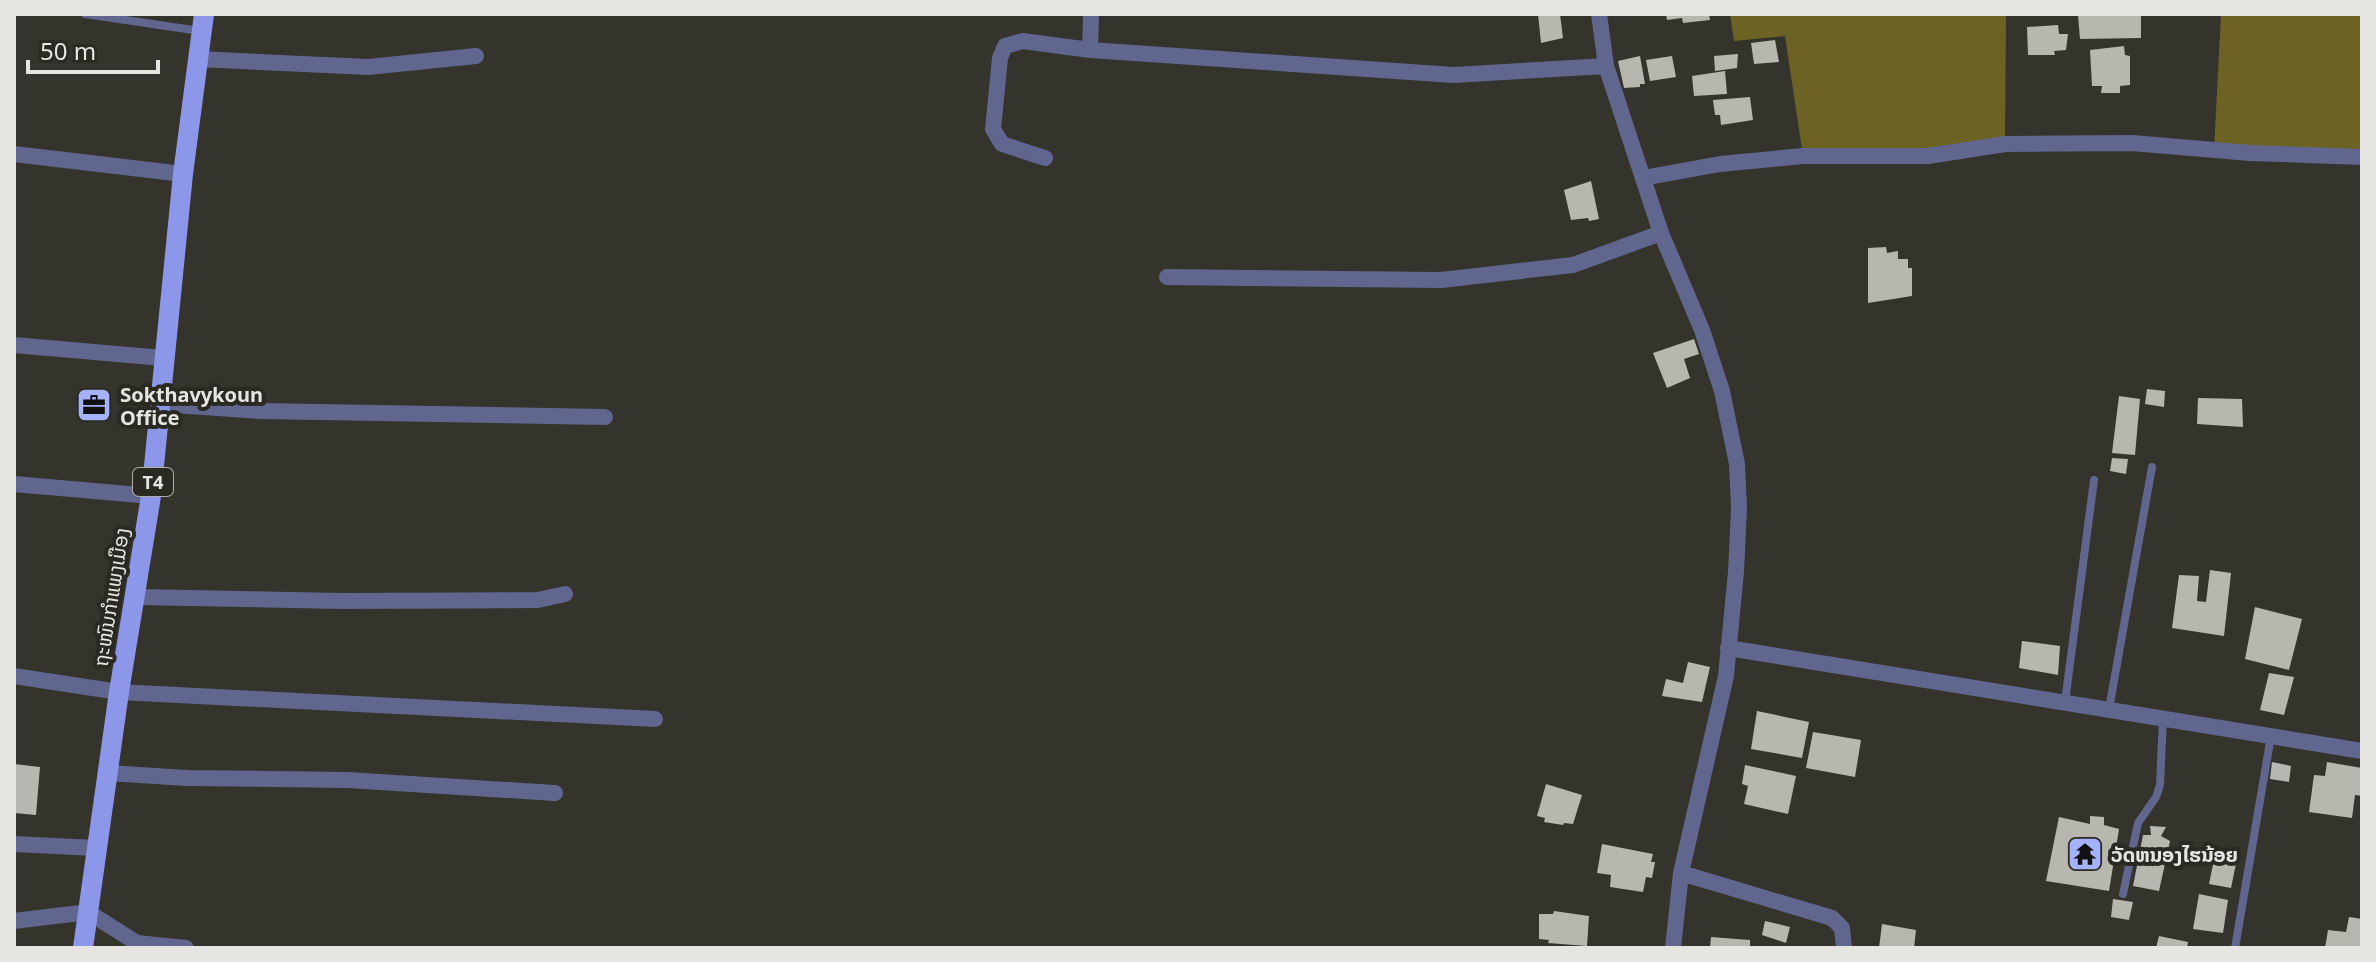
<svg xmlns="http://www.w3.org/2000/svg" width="2376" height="962" viewBox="0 0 2376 962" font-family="Georgia,'Noto Sans Lao',serif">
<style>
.forest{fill:#6c6224}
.building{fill:#b8b7af}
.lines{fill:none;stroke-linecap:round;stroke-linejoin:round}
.lane{stroke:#60668e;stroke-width:8}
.street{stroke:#60668e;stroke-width:16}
.primary{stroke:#8d97ea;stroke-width:20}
.labels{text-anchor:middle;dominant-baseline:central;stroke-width:8;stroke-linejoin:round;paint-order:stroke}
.shield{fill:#2a2922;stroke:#aeada8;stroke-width:2}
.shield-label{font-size:18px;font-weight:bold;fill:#e6e5e1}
.poi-label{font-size:20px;font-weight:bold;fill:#e6e5e1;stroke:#2a2922;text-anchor:start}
.street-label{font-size:20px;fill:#e6e5e1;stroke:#2a2922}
</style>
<rect width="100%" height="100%" fill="#34332c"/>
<!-- forest -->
<path class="forest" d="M1730,14H2006L2005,144L1803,156L1785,36L1734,41Z
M2221,14H2362V157L2214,149Z"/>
<!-- building -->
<path class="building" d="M1538,14H1560L1563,38L1541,43Z
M1666,14H1709L1710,20L1683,23L1682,18L1667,20Z
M2141,14V38L2080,39L2078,15Z
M2058,25L2059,34H2068L2066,50L2054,51L2055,55H2028L2027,27Z
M1775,40L1779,62L1754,64L1751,43Z
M2124,46L2125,55L2130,56V85L2120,86V93H2101L2102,86H2092L2090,50Z
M1738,54L1737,68L1715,71L1714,56Z
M1640,56L1645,84H1640V87L1624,88L1618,61Z
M1672,56L1676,77L1650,81L1646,60Z
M1725,71L1727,94L1694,96L1692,76Z
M1750,97L1753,120L1721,125L1720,115H1715L1713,100Z
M1591,181L1599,219L1589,221L1588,218L1571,220L1564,190Z
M1886,247L1887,253L1898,251V259H1908V268H1912V296L1868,303V248Z
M1694,339L1699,354L1684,359L1690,378L1667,388L1653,353Z
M2147,389L2165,391L2164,407L2145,404Z
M2119,396L2140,399L2135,455L2112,453Z
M2198,398L2242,399L2243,427L2197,424Z
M2112,458L2128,459L2126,474L2110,471Z
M2210,570L2231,573L2224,636L2172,628L2179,575L2199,576L2197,601L2206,602Z
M2255,607L2302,619L2289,670L2245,659Z
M2022,641L2060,646L2058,675L2019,668Z
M1688,662L1710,667L1702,702L1662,696L1666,679L1683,683Z
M2269,673L2294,677L2284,715L2260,710Z
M1757,711L1809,722L1802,758L1751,749Z
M1813,732L1861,740L1855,777L1806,768Z
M2272,762L2291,766L2289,782L2270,779Z
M2327,762L2362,768V796L2355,795L2352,818L2309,812L2314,775L2325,776Z
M14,764L40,767L36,815L14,813Z
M1745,765L1796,776L1788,814L1744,804L1748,786L1742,784Z
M1546,784L1582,795L1573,824L1564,823L1563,825L1544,822L1545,818L1537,816Z
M2090,816L2104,817V825L2119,829L2109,891L2046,881L2059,817L2090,824Z
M2150,826L2166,827L2161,836L2170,841L2159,891L2133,886L2143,835H2151Z
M1602,844L1653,854L1651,862H1655L1652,878L1646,877L1643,892L1610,887L1611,875L1597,873Z
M2216,850L2238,854L2231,888L2209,884Z
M2199,894L2228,900L2223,933L2193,929Z
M2113,899L2133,902L2129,920L2111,917Z
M1554,911L1589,916L1587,946L1548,943L1549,940L1539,939V914H1553Z
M2349,917L2362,919V948H2325L2328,930L2346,932Z
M1765,921L1790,927L1786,943L1762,935Z
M1882,924L1916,930L1914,948H1879Z
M2159,936L2188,942L2187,948H2156Z
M1711,937L1750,940V948H1710Z"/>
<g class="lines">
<!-- lane -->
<path class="lane" d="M85,14L200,31
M2065,702L2094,480
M2109,709L2152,467
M2123,894L2138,823L2156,797L2160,785L2163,719
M2235,948L2271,736"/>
<!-- street -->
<path class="street" d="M1599,14L1606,66L1661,233L1702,330L1722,391L1737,464L1739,508L1736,572L1726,676L1681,873L1673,948
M1090,50L1091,14
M197,59L368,67L476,56
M14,154L183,174
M1045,158L1002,144L993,129L1000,58L1005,46L1023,41L1090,50L1454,75L1606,66
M1643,178L1720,164L1803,156H1928L2005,144L2132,143L2250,153L2362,157
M1167,277L1441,280L1573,265L1661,233
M14,345L163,358
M161,404L260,411L605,417
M14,484L151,496
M136,597L342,601L538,600L565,594
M1728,648L2362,751
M14,676L119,692L655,719
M108,773L187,778L348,780L555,793
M14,844L96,848
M1681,873L1832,918L1842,928L1844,948
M14,921L88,912L137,943L186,948"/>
<!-- primary -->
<path class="primary" d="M83,948L119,692L151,496L183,174L204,14"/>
</g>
<!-- icons -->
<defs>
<g id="office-square" transform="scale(1.8)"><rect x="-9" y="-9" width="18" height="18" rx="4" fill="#a6b1fc" stroke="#2a2922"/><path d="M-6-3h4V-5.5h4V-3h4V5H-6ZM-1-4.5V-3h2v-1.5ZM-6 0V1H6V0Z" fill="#111"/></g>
<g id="temple-square" transform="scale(1.8)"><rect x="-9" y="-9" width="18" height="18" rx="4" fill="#a6b1fc" stroke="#2a2922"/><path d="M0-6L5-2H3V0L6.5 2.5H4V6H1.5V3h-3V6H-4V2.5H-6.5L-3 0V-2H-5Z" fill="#111"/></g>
</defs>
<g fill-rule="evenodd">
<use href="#office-square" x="94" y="405"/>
<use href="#temple-square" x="2085" y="854"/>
</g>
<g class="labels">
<!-- shield labels -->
<rect class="shield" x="133" y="468" width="40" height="28" rx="6"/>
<g class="shield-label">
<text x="153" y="482">T4</text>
</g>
<!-- poi labels -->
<g class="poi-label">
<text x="120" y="394">Sokthavykoun<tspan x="120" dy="23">Office</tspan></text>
<text x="2111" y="854">ວັດຫນອງໄຮນ້ອຍ</text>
</g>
<!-- street labels -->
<g class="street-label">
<text transform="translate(111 597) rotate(-81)">ຖະໜົນກຳແພງເມືອງ</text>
</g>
</g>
<!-- border -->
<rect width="2376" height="962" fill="none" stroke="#e6e5e1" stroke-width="32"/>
<!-- scale -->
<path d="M28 60v12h130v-12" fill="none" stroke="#e6e5e1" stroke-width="4"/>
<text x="40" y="60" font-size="24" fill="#e6e5e1" stroke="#2a2922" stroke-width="6" paint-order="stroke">50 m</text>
</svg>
